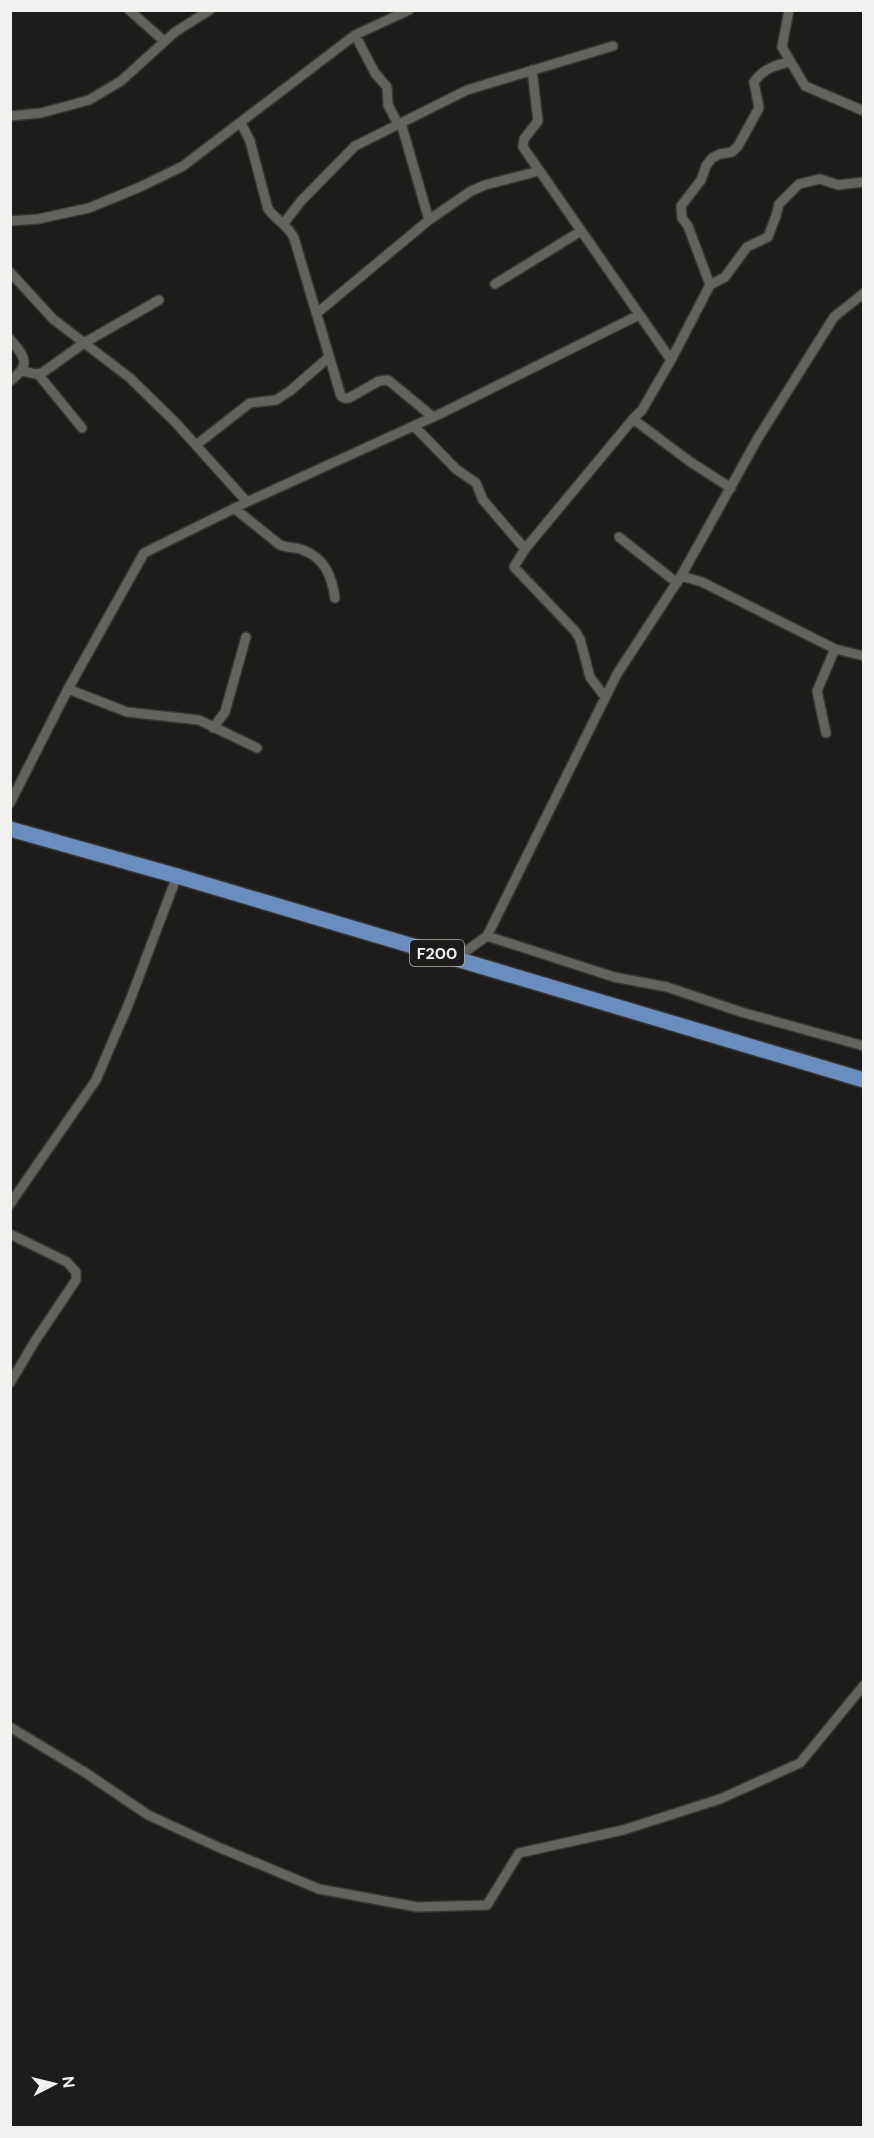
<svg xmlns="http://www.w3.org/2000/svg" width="874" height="2138" viewBox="0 0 874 2138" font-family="'DM Sans',sans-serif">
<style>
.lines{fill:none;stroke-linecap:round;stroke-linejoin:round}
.street-casing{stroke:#373634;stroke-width:12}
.primary-casing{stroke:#373634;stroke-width:18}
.street{stroke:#63625f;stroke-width:9}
.primary{stroke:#698dbe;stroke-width:15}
.labels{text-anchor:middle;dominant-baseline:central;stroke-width:4.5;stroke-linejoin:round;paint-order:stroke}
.shield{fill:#1e1c1a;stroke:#b2b1af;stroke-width:1.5}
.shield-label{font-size:16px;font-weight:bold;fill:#f2f1ef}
</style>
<rect width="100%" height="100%" fill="#1e1c1a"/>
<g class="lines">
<!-- street casing -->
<g class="street-casing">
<path id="street" d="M129,10L164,41
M789,10L782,47L805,86L864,111
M355,35L375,73L387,87L388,105L398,124
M532,70L538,121L524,139L523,147L671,360L642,410L633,419L689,461L731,488
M10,116L41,113L89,100L121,81L175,32L210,10
M241,123L250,141L268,209C276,220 287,224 294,238L341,396L344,398H349L379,381L388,380L433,417
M401,123L429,220
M10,221L38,219L89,208L140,187L183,166L355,35L409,10
M284,223L301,201L355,146L467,90L613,46
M10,272L53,319L130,378L176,423L247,502
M495,284L581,231
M710,285L688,226L682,218L681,206L701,180L706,166L712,158L720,154L732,152L738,146L759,108L754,82C763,69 775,65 790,62
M317,313L429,220L471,191L485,185L539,171
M10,339C25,357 32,365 10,381
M671,360L710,285L725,277L747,247L768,237L776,216L779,204L799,184L820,179L838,185L864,182
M22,371L36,374L42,373L84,343L159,300
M38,374L82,428
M414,426L456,469L476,483L483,500L525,549
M196,445L250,403L276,400L290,391L329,357
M234,508L280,545C287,548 296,547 303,550C325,558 332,577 335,598
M619,537L677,583
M681,576L702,582L835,649L864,656
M68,689L127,712L199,720L257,748
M605,697L590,677L580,639L575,631L514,567L525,549L633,419
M213,728L225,712L246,637
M826,733L817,691L835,649
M10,803L68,689L144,553L247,502L442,413L639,315
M487,936L614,977L667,987L741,1012L864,1046
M455,959L487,936L617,674L681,576L758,438L834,317L864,293
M10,1204L96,1080L129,1003L177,876
M10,1234L67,1262L76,1272V1280L35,1341L10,1383
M10,1727L86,1773L148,1815L218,1847L319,1889L417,1907L487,1905L519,1853L623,1830L720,1799L800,1763L864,1685"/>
</g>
<!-- primary casing -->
<g class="primary-casing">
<path id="primary" d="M10,829L177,876L864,1080"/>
</g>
<!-- street -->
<use href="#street" class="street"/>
<!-- primary -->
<use href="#primary" class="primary"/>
</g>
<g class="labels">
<!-- shield labels -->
<rect class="shield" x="410" y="940" width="54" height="26" rx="4.5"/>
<g class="shield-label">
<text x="437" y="953">F200</text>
</g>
</g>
<!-- border -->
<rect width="874" height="2138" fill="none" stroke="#f2f1ef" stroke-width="24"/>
<!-- north arrow -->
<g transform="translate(54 2084) rotate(83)" stroke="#1e1c1a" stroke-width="4.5" paint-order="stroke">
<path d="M0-4.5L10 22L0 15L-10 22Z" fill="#f2f1ef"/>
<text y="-9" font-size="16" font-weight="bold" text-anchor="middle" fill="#f2f1ef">N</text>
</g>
</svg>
